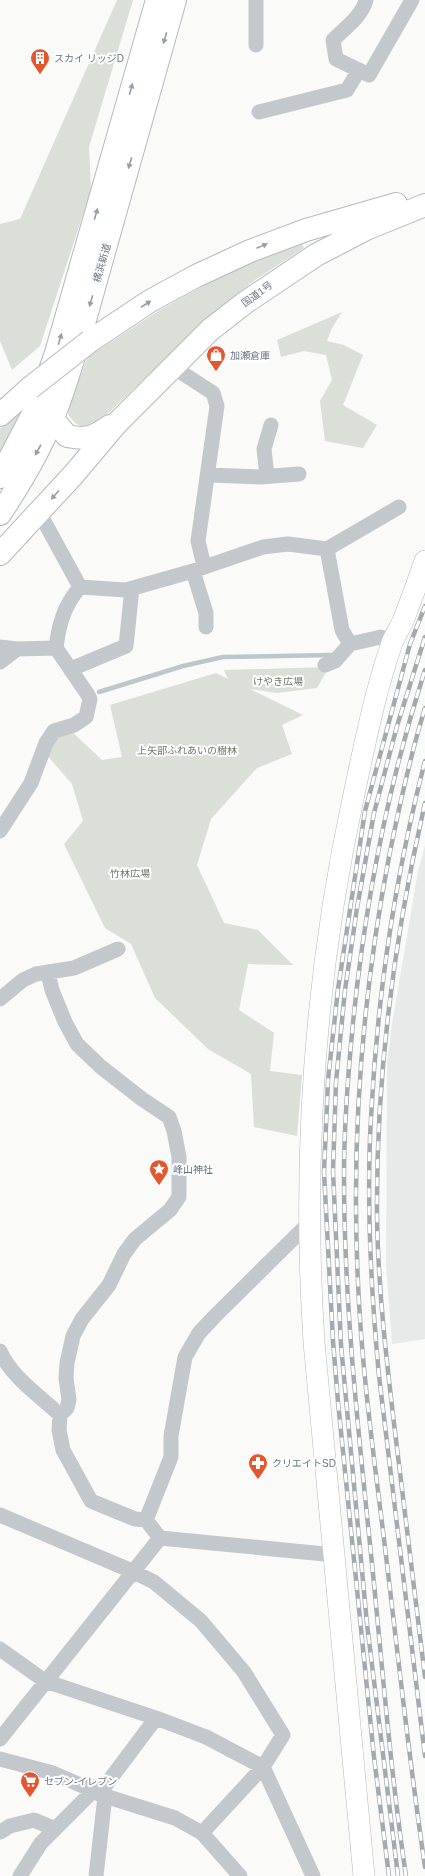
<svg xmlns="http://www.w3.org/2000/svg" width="425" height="1876" viewBox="0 0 425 1876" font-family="Arial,'Noto Sans JP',sans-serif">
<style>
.built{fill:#e8e9e9}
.green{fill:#dadfd7}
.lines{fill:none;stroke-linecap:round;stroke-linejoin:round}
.stream{stroke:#bbc7cb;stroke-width:4.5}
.secondary-casing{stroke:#b3babf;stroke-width:22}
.highway-casing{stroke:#b4b9bd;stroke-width:24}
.street{stroke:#c3c8cc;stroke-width:15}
.secondary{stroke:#fff;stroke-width:21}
.highway{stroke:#fff;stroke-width:22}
.rail-casing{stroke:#a2aab0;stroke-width:4.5}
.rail{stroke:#fff;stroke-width:3;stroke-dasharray:9;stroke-linecap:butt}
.highway-bridge-casing{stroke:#b4b9bd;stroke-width:24;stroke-linecap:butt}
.highway-bridge{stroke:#fff;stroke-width:22}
.oneway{fill:#939fa8}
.labels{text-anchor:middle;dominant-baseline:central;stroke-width:4;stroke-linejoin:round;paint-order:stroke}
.poi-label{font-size:10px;fill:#657683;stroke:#fff;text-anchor:start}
.street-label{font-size:10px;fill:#657683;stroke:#fff}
.park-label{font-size:10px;fill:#687a64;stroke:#fff}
</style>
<rect width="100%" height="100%" fill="#fafaf8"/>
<!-- built -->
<path class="built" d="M425,845V1339L392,1344L386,1265L387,1064L392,1024L418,871Z"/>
<!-- green -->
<path class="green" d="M117,0H133L89,147L91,190L40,346L12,370L0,341V224L20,219Z
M302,243L304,248L255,280L212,314L101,420L91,426L83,427L75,423L69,416L67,406L88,357L160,310L230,271L289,245Z
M342,312L332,328L327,341L344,345L363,355L343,405L377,425L363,448L325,441L320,401L332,380L326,355L304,351L281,357L277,340Z
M28,403L0,460V429Z
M329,667L317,688L277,693L250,689L303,715L282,725L292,754L257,768L211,819L197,865L224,923L258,930L293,965L248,964L239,1010L274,1033L270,1071L302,1075L297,1136L254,1127L251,1074L208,1049L155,998L131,944L105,928L64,844L83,821L72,784L46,754L50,744L69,729L102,760L122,757L110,705L216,673L228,679L224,670Z"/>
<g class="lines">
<!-- stream -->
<path class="stream" d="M99,692L183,666L223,657L333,655"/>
<!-- secondary casing -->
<g class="secondary-casing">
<path id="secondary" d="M364,1876L314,1342C302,1158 315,973 354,794C365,743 375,692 392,643C395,635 400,628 403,621C411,601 418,581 425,561"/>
</g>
<!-- highway casing -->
<g class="highway-casing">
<path id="highway" d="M90,341L150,301L196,276L250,251L306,230L396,204
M0,415L30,388
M52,418L67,436C89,440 92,438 110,426
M0,477L39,402L56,353L157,0
M0,514C16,490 32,464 44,438C60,405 70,369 81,334L175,0
M0,554L74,474L117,423L210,330L246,302L316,255L366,229L425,205"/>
</g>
<!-- street -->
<path class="street" d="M256,0V45
M366,0C362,16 345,28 333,40L336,59L369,75L412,0
M259,112L347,90L359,70
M173,367L213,393L217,406L198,541L204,566
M208,475L260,477L299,474
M267,476L264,449L271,425
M39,512L80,587
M327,549L342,630L350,644L381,637L393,641
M193,571L206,613V627
M0,647L17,649
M0,662L17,649L56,648
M325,665L335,661L350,644
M71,669L126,646L132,588
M0,831L31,783L46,743L54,731L74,725L86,717L90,699L88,695L56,648C59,623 64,606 80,587L126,590L193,571L263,547L288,544L327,549L399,507
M48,973L52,990L65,1022L77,1044L101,1067L142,1099L169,1117L174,1131L179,1157V1197L170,1210L135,1239L124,1254L109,1285L82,1319L73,1336L67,1363L66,1378L69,1400L67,1408L60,1415L59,1430L63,1450L91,1501L135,1519L146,1520
M0,999L23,980L36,974L74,968L118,949
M309,1223L215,1316L199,1333L185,1357L171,1436V1457L146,1520L160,1538L335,1555
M0,1351C12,1378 39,1395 60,1415
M0,1515L132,1571L154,1582L201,1621L244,1672L283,1735L263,1767L202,1833
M0,1649L45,1681L156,1718L206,1737L263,1767L313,1876
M0,1739L160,1538
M0,1759L53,1773L105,1796L175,1818L202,1833L240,1876
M99,1794L156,1718
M0,1832L10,1826L34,1820L55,1829
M20,1876L41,1843L93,1791
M96,1876L105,1796"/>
<!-- secondary -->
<use href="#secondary" class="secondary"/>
<!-- highway -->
<use href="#highway" class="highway"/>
<!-- rail casing -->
<g class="rail-casing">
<path id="rail" d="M425,708C410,757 399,807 389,857C362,997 351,1140 358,1283C362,1377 376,1471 387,1564C399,1665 410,1766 425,1867
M425,761C395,877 377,998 371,1118C366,1204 371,1291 379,1376L425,1756
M425,803C394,938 376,1076 377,1215C378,1290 387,1365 396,1440C406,1519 415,1598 425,1677
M389,1876L374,1757L338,1402L333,1341L324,1172L328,1080L338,989L365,811L410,644L425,606
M398,1876L367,1624L341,1345L333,1171L336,1082L345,990L357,908L374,813L397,726L425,637
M406,1876C390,1769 382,1661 371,1554C358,1428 344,1302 344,1176C344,1125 348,1074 353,1023C365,903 388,785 425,670"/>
</g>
<!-- rail -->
<use href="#rail" class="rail"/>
<!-- highway-bridge casing -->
<g class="highway-bridge-casing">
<path id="highway-bridge" d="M30,388L90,341"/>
</g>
<!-- highway-bridge -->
<use href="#highway-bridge" class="highway-bridge"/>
</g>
<!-- one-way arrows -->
<defs><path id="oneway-solid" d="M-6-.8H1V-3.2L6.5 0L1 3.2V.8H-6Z"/></defs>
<g class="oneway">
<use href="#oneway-solid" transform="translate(165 38) rotate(106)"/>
<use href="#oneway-solid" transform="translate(131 89) rotate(-74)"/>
<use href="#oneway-solid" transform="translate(130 163) rotate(106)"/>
<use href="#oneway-solid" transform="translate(96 214) rotate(-74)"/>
<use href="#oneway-solid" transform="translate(262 246) rotate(-22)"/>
<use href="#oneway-solid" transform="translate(91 301) rotate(106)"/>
<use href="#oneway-solid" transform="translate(146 304) rotate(-33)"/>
<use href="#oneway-solid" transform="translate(60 339) rotate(-74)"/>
<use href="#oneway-solid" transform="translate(38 450) rotate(119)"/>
<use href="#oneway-solid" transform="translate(55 495) rotate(132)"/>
</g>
<!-- icons -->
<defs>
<g id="building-pin" transform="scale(1)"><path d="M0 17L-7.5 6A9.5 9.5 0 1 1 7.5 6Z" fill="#e4572e" stroke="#fff"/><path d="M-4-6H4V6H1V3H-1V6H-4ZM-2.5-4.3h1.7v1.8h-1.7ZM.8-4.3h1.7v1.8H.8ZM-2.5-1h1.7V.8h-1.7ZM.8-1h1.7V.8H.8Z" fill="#fff"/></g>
<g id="shop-pin" transform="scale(1)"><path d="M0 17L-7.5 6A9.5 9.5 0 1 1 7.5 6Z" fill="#e4572e" stroke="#fff"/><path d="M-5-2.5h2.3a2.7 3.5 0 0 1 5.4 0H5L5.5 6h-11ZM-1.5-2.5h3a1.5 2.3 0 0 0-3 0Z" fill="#fff"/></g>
<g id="sight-pin" transform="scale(1)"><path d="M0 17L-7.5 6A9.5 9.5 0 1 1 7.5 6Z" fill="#e4572e" stroke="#fff"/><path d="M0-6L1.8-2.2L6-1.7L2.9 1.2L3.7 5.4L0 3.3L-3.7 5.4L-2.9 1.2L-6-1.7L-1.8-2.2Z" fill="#fff"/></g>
<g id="pharmacy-pin" transform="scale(1)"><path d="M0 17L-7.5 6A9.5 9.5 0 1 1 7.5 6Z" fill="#e4572e" stroke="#fff"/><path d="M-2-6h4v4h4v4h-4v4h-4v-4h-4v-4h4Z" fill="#fff"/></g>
<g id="supermarket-pin" transform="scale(1)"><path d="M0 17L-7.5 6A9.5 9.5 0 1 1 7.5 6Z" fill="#e4572e" stroke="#fff"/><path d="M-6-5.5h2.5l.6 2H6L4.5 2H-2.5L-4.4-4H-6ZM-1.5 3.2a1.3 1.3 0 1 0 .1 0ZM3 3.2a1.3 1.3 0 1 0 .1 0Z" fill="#fff"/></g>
</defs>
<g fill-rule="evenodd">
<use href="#building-pin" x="40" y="58"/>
<use href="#shop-pin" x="216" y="355"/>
<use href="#sight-pin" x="159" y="1169"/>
<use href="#pharmacy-pin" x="258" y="1463"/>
<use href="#supermarket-pin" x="30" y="1781"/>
</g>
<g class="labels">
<!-- poi labels -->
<g class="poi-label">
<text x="54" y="58">スカイ リッジD</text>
<text x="230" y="355">加瀬倉庫</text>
<text x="173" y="1169">峰山神社</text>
<text x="272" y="1463">クリエイトSD</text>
<text x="44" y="1781">セブン-イレブン</text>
</g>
<!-- street labels -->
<g class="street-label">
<text transform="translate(102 263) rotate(-74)">横浜新道</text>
<text transform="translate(257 294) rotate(-36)">国道1号</text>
</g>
<!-- park labels -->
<g class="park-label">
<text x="278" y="681">けやき広場</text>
<text x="187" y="750">上矢部ふれあいの樹林</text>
<text x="130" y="873">竹林広場</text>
</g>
</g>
</svg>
